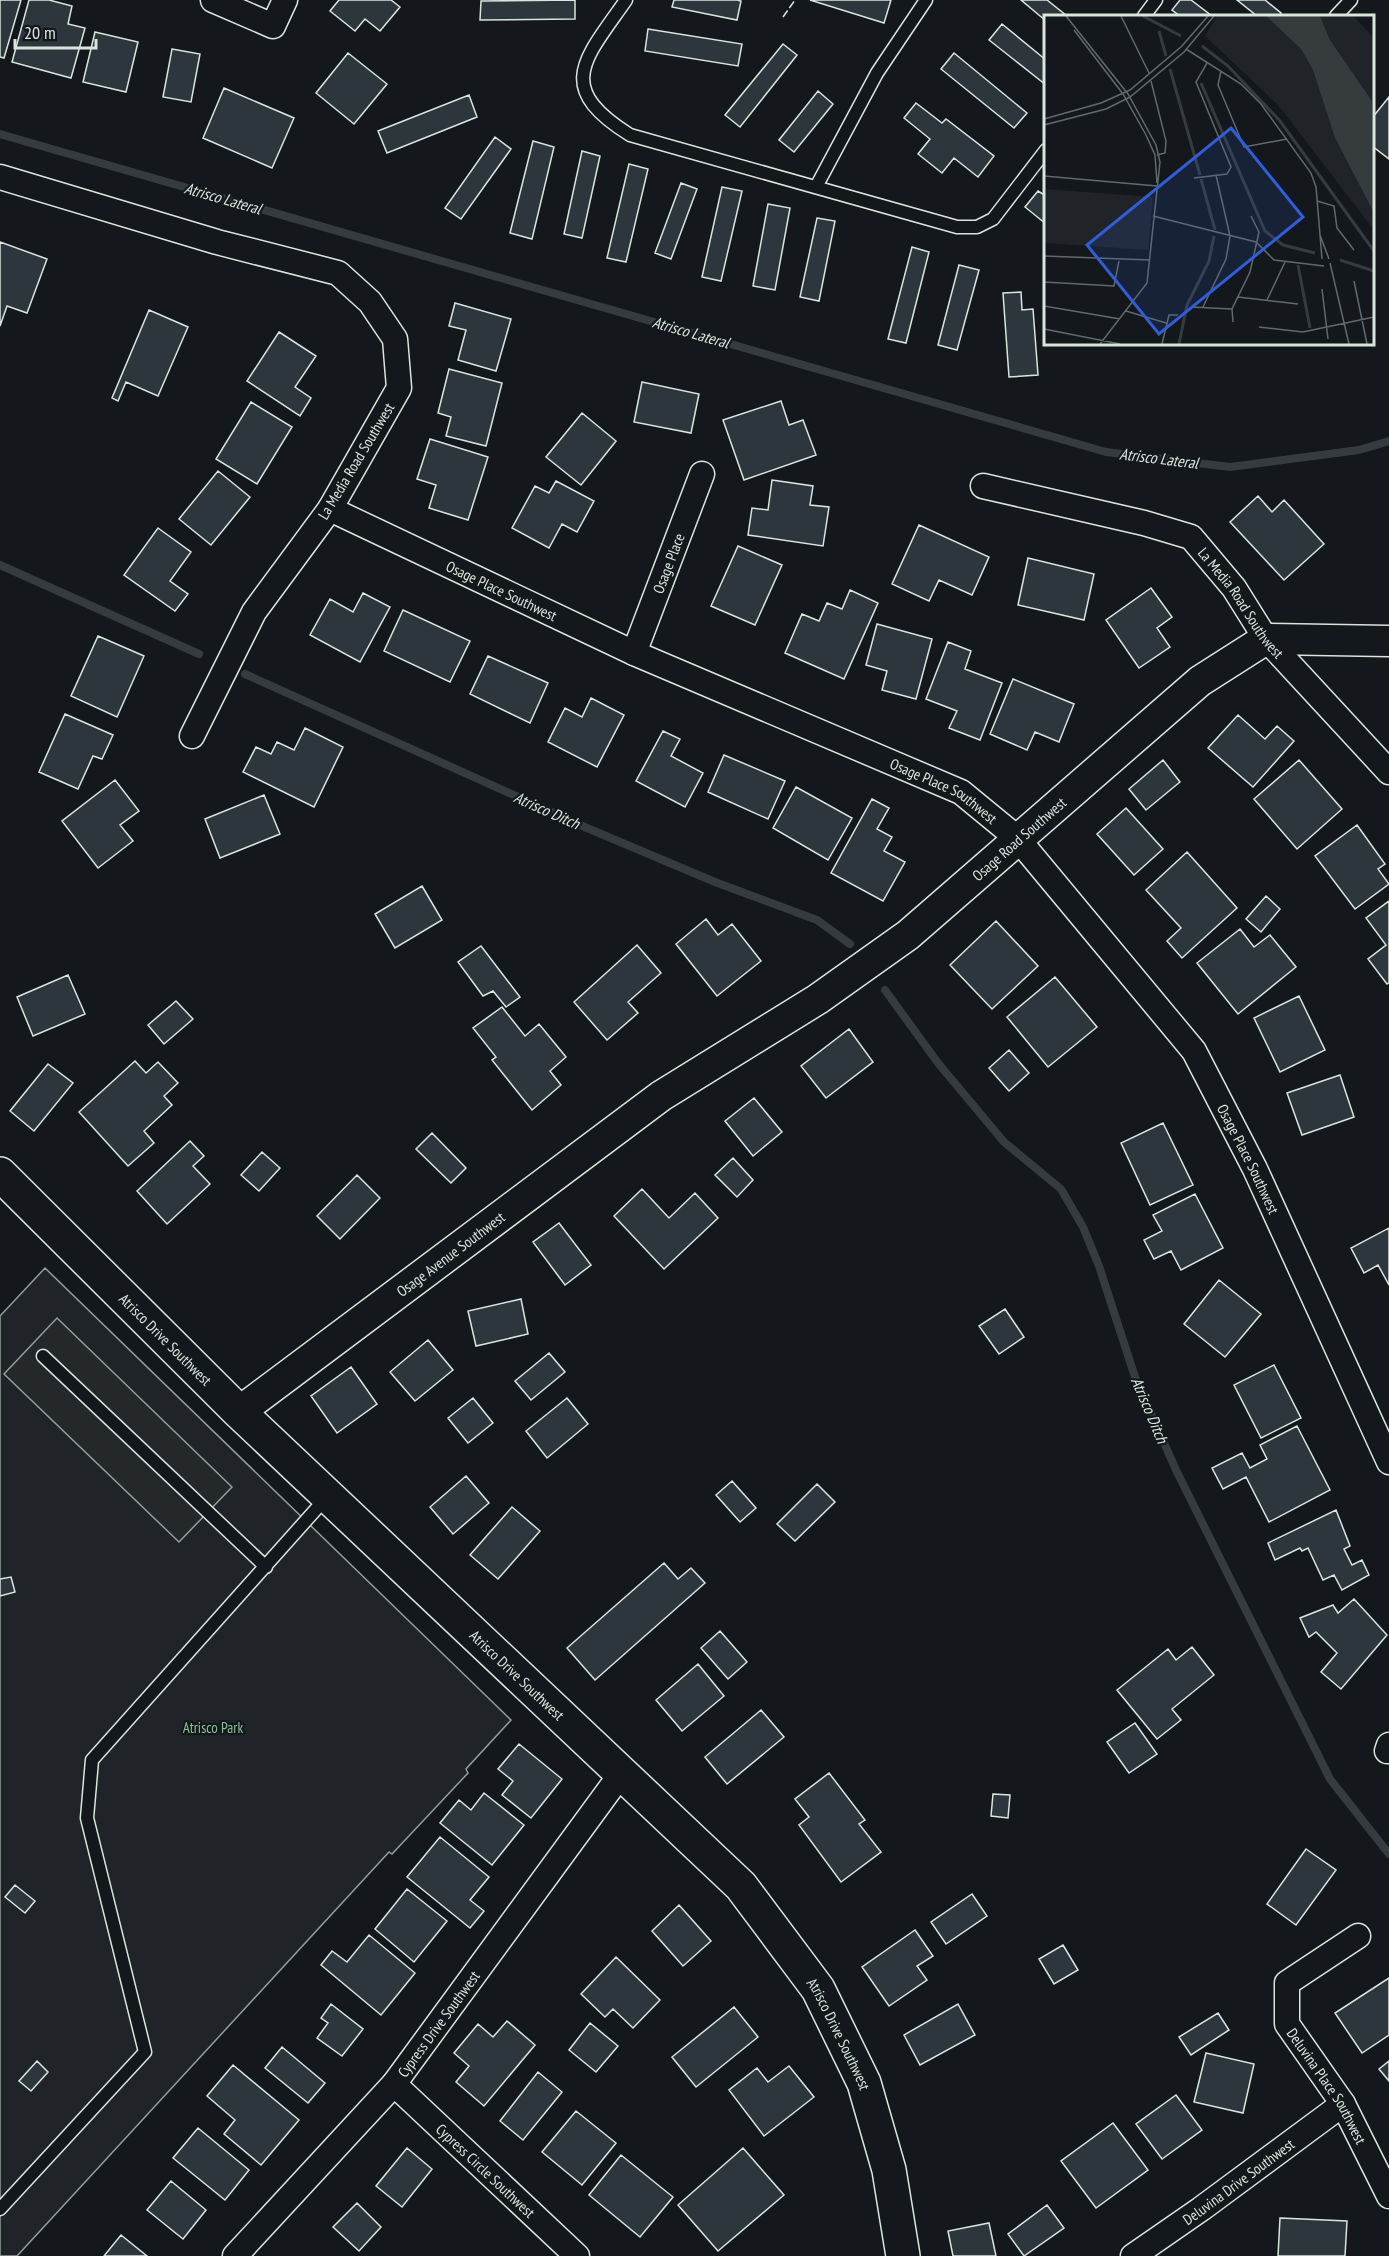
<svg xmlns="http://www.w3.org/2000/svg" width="1389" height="2256" viewBox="0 0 1389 2256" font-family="'PT Sans Narrow',sans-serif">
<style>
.green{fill:#202428;stroke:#939e99;stroke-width:1.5}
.parking{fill:#24282b;stroke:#939e99;stroke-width:1.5}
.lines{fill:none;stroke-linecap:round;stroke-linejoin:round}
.stream{stroke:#363b3e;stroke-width:8}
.building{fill:#2c363c;stroke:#d8e6dc;stroke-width:1.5}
.service-casing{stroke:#d8e6dc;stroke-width:15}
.minor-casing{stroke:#d8e6dc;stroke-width:27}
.tertiary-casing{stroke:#d8e6dc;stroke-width:33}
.secondary-casing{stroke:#d8e6dc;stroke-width:36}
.service{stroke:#14181c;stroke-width:12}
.minor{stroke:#14181c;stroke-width:24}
.tertiary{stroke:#14181c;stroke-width:30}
.secondary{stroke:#14181c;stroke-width:33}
.fence{stroke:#d8e6dc;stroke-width:1.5;stroke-dasharray:8 3;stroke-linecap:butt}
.labels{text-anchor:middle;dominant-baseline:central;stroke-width:4.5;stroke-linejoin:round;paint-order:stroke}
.street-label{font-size:15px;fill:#d8e6dc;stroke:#14181c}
.park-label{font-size:15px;fill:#8ac095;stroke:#14181c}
.water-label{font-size:16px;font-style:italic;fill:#d8e6dc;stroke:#14181c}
.inset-river{fill:none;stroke:#363b3e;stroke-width:3}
.inset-road{fill:none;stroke:#626a69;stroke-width:1.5}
.view{fill:#305dd8;fill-opacity:0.15;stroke:#305dd8;stroke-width:3}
.inset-edge{fill:none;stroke:#d8e6dc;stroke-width:3}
</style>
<rect width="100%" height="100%" fill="#14181c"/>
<!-- green -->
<path class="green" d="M45,1268L511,1720L466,1769L468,1773L392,1854L389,1852L17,2256H0V1316Z"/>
<!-- parking -->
<path class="parking" d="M57,1318L232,1487L179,1542L4,1374Z"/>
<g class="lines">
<!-- stream -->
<path class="stream" d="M0,134L1106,452L1230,467L1359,450L1389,441
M0,565L199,654
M245,674L587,828L715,882L817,920L850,944
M885,990L938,1063L1004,1142L1061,1189L1083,1227L1099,1266L1135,1377L1176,1470L1330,1779L1389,1854"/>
</g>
<!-- building -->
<path class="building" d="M0,0H21L4,58L0,57Z
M29,0H49L72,6L68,24L85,28L71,78L12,62Z
M339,0H391L400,7L380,31L365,19L355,31L330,11Z
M575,0V19L480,20L481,1Z
M674,0H737L741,1L737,20L672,7Z
M810,0H891L884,23Z
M1021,0H1047L1067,16H1046V21Z
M1180,0H1191L1212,16H1180L1172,10Z
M1237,0H1265L1281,13L1279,16H1257Z
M1002,24L1046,60V85L989,40Z
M648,29L742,44L738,66L645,51Z
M95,32L138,42L126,92L83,82Z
M783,44L797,55L740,127L725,115Z
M172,49L200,54L191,102L163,97Z
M348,53L387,84L354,124L316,93Z
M954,53L1027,113L1014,128L941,69Z
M224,88L294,118L272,168L203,138Z
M818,91L833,104L794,152L779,140Z
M469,95L477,117L387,153L378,131Z
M1389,97V159L1372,146V118Z
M916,103L942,123L946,119L994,156L978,177L954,158L942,173L918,154L930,139L904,118Z
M495,137L511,149L461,219L445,208Z
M533,141L554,147L532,239L510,233Z
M582,151L600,156L582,238L564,234Z
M629,164L648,169L626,262L607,258Z
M681,183L697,189L671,259L655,253Z
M722,187L742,191L721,281L702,277Z
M1038,191L1046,196V224L1025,207Z
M768,204L790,208L775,290L753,286Z
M817,218L835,221L819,301L800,297Z
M0,242L47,259L27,313L7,306L0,326Z
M912,247L929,252L906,343L888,339Z
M959,265L979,270L957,350L938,345Z
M1021,292L1022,310L1033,309L1038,375L1009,377L1003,293Z
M455,303L511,319L496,371L458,360L466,330L449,326Z
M149,310L188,327L158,396L126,382L118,401L112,398Z
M279,332L316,356L295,387L311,398L300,416L247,381Z
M449,369L502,383L486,446L446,436L451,417L438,413Z
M642,382L699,394L691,433L634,422Z
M781,401L789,425L803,420L816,455L744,480L723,420Z
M251,402L292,427L257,484L216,459Z
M582,413L616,441L581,485L546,457Z
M430,439L488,457L468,520L429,508L436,485L417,479Z
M218,471L250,497L211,545L179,519Z
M772,480L813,486L810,505L829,507L823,546L748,535L752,508L768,510Z
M556,481L594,501L577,532L562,524L549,548L512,528L535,486L549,493Z
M1258,496L1272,512L1284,500L1324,544L1284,580L1230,522Z
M919,525L989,557L972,595L939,580L929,601L892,584Z
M158,528L191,552L170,581L188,594L175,611L124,575Z
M738,546L782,565L755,625L711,606Z
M1028,558L1094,574L1084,620L1018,605Z
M1151,588L1172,617L1157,628L1170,647L1139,668L1106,620Z
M850,590L878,603L844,679L785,653L802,614L819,621L827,603L842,609Z
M363,593L390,607L360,662L310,635L330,599L353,612Z
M403,610L470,641L450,682L384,651Z
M877,624L932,639L916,699L882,690L887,671L866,665Z
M98,636L144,656L117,717L71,696Z
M948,642L971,651L965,669L1002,683L980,740L949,728L957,711L926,699Z
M488,656L548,683L530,723L470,694Z
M1013,679L1074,704L1059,742L1035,732L1027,750L990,734Z
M591,698L624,715L597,767L548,742L565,708L582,717Z
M65,714L113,735L102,759L93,756L78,789L39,772Z
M1238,715L1265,739L1277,726L1294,741L1253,787L1208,748Z
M305,728L343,747L314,807L243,772L256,747L271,754L277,742L294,750Z
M663,731L680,739L671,756L703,773L685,807L636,781Z
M724,755L785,781L768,819L708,792Z
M1163,760L1180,782L1146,810L1129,789Z
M1299,760L1342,809L1297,849L1254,799Z
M115,780L139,811L120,825L133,841L98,868L62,821Z
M796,787L852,818L828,860L773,828Z
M264,795L280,834L220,858L205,819Z
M872,799L889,808L877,829L892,837L884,851L905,862L883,901L831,873Z
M1126,808L1163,849L1134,875L1097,834Z
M1357,825L1385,864L1378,869L1389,884L1355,909L1315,856Z
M1187,852L1237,908L1182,958L1167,941L1181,928L1146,890Z
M422,886L442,920L395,948L375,914Z
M1266,896L1280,909L1261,932L1246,919Z
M1389,901V983L1387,984L1368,959L1386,945L1366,918Z
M706,919L718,935L732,924L761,961L717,996L676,944Z
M996,921L1038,966L992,1009L950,965Z
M1240,929L1254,947L1270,935L1296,967L1238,1014L1197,963Z
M637,945L661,973L628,1002L638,1013L607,1040L574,1002Z
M481,946L520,997L506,1007L493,991L483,996L458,962Z
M68,975L85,1014L33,1036L17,997Z
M1055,977L1097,1027L1048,1067L1007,1017Z
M1299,996L1325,1050L1280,1072L1254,1018Z
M176,1001L193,1019L164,1044L148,1025Z
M502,1007L525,1036L539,1024L566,1057L550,1071L561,1085L532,1110L492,1060L496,1057L473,1028Z
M849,1029L873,1062L826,1098L801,1066Z
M1009,1050L1029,1073L1009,1091L989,1068Z
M135,1061L146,1073L158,1062L178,1083L164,1096L172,1105L144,1131L154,1143L128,1166L79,1112Z
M48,1064L73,1083L34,1131L10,1111Z
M1340,1075L1354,1117L1302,1135L1287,1093Z
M754,1098L782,1132L753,1156L725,1121Z
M1163,1123L1193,1185L1150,1205L1121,1143Z
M432,1133L466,1168L451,1183L416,1149Z
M190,1141L204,1156L193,1166L210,1184L167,1224L137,1191Z
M262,1152L280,1168L259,1191L241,1175Z
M733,1158L753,1180L737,1197L715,1175Z
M357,1175L380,1198L340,1239L317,1216Z
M642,1189L669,1218L695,1193L718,1218L664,1269L614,1216Z
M1195,1194L1223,1248L1181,1270L1171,1251L1154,1259L1144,1240L1162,1231L1153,1215Z
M559,1223L591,1265L565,1285L533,1242Z
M1389,1228V1285L1378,1265L1364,1273L1351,1248Z
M1219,1280L1261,1314L1225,1357L1184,1324Z
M521,1299L528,1334L476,1346L468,1311Z
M1005,1309L1024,1337L999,1354L979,1326Z
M428,1340L453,1370L415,1401L390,1372Z
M549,1353L565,1372L531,1400L515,1381Z
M1274,1365L1301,1418L1261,1438L1234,1385Z
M351,1367L377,1404L337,1433L311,1396Z
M473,1398L493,1423L468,1443L448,1418Z
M567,1398L588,1424L547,1458L526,1431Z
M1297,1426L1330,1490L1269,1522L1246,1477L1223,1489L1212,1468L1242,1453L1250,1468L1267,1459L1260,1445Z
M466,1476L489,1503L453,1534L430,1507Z
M732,1481L756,1508L740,1522L716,1495Z
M817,1484L835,1502L795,1541L777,1524Z
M512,1507L540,1531L498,1579L470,1555Z
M1336,1510L1350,1546L1344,1549L1352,1565L1362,1560L1369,1575L1342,1590L1334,1575L1323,1580L1308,1548L1302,1551L1300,1548L1275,1560L1268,1543Z
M664,1563L678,1579L691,1568L705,1583L595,1680L567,1648Z
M11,1577L15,1592L0,1596V1579Z
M1354,1599L1387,1635L1341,1689L1321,1672L1337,1653L1316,1632L1309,1637L1300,1618L1333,1605L1338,1613Z
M720,1631L747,1662L728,1679L701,1648Z
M1192,1647L1214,1675L1172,1709L1181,1720L1157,1739L1117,1690L1168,1649L1176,1660Z
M698,1664L724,1696L682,1731L656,1700Z
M761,1710L784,1737L727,1784L705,1757Z
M1135,1723L1157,1754L1129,1773L1107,1742Z
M519,1744L562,1779L531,1818L502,1795L513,1781L498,1769Z
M829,1773L865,1820L859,1824L881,1852L841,1882L799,1825L809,1817L795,1799Z
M484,1793L524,1825L492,1865L440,1823L459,1800L471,1810Z
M993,1794L1010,1795L1008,1818L991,1816Z
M440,1837L489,1877L470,1900L484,1911L470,1928L407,1877Z
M1306,1849L1336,1870L1296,1925L1267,1904Z
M15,1885L35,1901L25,1913L5,1897Z
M407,1889L447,1921L414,1962L375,1929Z
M972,1894L987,1916L946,1944L931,1922Z
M679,1905L711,1941L683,1966L652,1931Z
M915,1930L933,1956L917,1966L927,1980L889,2006L862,1967Z
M369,1935L415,1973L381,2015L321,1965L332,1951L347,1962Z
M1063,1945L1078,1970L1054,1984L1039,1959Z
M616,1957L660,2000L633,2028L613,2009L605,2017L581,1994Z
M1389,1978V2035L1362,2053L1335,2013Z
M331,2004L363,2029L342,2056L317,2038L328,2023L321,2018Z
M958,2004L975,2035L920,2065L904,2035Z
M734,2007L758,2037L696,2087L672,2057Z
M1218,2013L1229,2030L1191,2055L1179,2037Z
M507,2021L535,2045L484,2106L456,2082L469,2066L454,2053L478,2024L493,2037Z
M590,2023L618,2046L596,2072L569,2050Z
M282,2047L325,2083L308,2103L265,2068Z
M1206,2053L1254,2064L1243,2113L1194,2102Z
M37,2061L48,2072L31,2091L19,2081Z
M1389,2061V2081L1379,2069Z
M233,2065L299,2120L261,2165L224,2134L235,2120L207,2096Z
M789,2066L814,2097L764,2136L729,2090L757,2068L768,2082Z
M538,2072L562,2092L523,2140L500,2121Z
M1176,2095L1202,2130L1162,2159L1136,2124Z
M576,2111L616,2143L582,2185L542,2152Z
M1113,2123L1148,2170L1096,2208L1061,2161Z
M198,2128L249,2170L225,2200L173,2158Z
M407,2148L432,2169L402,2207L376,2186Z
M743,2148L784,2195L718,2251L678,2205Z
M621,2155L673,2197L640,2237L589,2195Z
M171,2181L206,2210L183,2239L147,2210Z
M357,2203L381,2227L359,2251L333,2227Z
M1047,2205L1064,2228L1024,2256L1008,2234Z
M1280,2218L1347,2221L1345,2256H1278Z
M989,2223L996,2256H953L948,2231Z
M121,2235L147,2256H104Z"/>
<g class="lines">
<!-- service casing -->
<g class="service-casing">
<path id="service" d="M626,0C585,59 553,87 630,135L957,227H977L993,219L1046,150
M1144,16L1156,0
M1336,16L1351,0
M816,187L877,73L926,0
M43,1356L266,1567
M0,2209L145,2052L87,1818L92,1760L327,1497"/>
</g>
<!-- minor casing -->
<g class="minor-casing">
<g id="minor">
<path d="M213,0L273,26L285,0"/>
<path d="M0,177L217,242L338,273L370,302L395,339L399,388L330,509L254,612L192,736"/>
<path id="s1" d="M983,486L1144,523L1191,537L1234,588L1266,639L1389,772"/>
<path id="s2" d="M330,509L634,653L961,792L1017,838L1194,1051L1255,1169L1389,1462"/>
<path id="s3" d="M634,653L702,474"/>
<path d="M1387,1751L1389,1745"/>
<path id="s4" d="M1358,1936L1287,1983V2024L1343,2104L1389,2196"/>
<path id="s5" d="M394,2084L577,2256"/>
<path id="s6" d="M235,2256L394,2084L621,1774"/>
<path id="s7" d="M1133,2256L1201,2209L1343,2104"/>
</g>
</g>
<!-- tertiary casing -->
<g class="tertiary-casing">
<g id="tertiary">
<path id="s8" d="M239,1412L661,1096L818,999L908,935L1200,681L1266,639L1389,641"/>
</g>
</g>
<!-- secondary casing -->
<g class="secondary-casing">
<g id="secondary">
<path id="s9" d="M0,1174L239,1412L741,1886L818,1989L864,2083L889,2170L903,2256"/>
</g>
</g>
<!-- service -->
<use href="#service" class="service"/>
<!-- minor -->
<use href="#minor" class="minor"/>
<!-- tertiary -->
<use href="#tertiary" class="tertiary"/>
<!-- secondary -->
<use href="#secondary" class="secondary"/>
<!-- fence -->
<path class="fence" d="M783,17L795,0"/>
</g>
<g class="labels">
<!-- street labels -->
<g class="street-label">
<text transform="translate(356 461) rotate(-59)">La Media Road Southwest</text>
<text stroke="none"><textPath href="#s3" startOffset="96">Osage Place</textPath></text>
<text stroke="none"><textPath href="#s2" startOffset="190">Osage Place Southwest</textPath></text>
<text stroke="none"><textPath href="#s1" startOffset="297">La Media Road Southwest</textPath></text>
<text stroke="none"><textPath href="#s2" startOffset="676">Osage Place Southwest</textPath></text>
<text stroke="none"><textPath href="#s8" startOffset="969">Osage Road Southwest</textPath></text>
<text stroke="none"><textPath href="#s2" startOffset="1162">Osage Place Southwest</textPath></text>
<text stroke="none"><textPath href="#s8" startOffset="264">Osage Avenue Southwest</textPath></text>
<text stroke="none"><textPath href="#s9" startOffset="234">Atrisco Drive Southwest</textPath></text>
<text stroke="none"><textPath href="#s9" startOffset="720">Atrisco Drive Southwest</textPath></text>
<text stroke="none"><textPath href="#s6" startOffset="309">Cypress Drive Southwest</textPath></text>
<text stroke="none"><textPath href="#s9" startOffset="1206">Atrisco Drive Southwest</textPath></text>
<text stroke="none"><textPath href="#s4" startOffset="200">Deluvina Place Southwest</textPath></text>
<text stroke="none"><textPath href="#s5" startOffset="126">Cypress Circle Southwest</textPath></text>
<text stroke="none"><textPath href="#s7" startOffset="129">Deluvina Drive Southwest</textPath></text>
</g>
<!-- park labels -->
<g class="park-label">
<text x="213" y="1727">Atrisco Park</text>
</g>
<!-- water labels -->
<g class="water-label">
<text transform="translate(223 198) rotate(16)">Atrisco Lateral</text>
<text transform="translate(691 332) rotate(16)">Atrisco Lateral</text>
<text transform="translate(1159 458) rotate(7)">Atrisco Lateral</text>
<text transform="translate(547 810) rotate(24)">Atrisco Ditch</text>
<text transform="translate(1150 1410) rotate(67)">Atrisco Ditch</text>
</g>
</g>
<!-- overview -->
<g transform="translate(1044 15)">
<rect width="330" height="330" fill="#14181c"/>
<path d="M173,1H222L257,34L269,55L291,123L330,198V215L234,90L161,21ZM276,1H309L330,23V89L286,25ZM0,174L109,182L104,235L0,228Z" fill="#202428"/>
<path d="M222,1H276L286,25L328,86L330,198L291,123L269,55L257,34Z" fill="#363b3e"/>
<path class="inset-river" d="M99,1L137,21M115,16L122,41M158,31L184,51L236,106L330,236M126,54L156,160M157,68L221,216L239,230L271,238M157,164L171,215M296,245L330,256M254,250L266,313M135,329L143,290L165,246L170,221"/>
<path class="inset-road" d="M22,1L84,79L112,130L116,147L103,268L56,329M77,1L105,58M30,15L79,79L102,120L111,140L113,168M142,34L197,69L217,89L267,158L272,172L278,244M177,56L174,70L200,132L243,124M107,66L122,126L121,138L113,140M0,104L57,88L86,75L138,31L164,1M0,110L62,94L86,82L140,37L170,1M0,161L113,171M150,163L183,159L187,152L152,67L163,48M273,186L290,191L293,213L310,235M109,201L212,227L230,245L280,251M276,220L285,244M0,241L106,245M286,248L305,329M310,266L323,329M0,267L70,271L75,246M278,274L284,324M194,282L254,289M223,285L241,247M0,291L76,304M147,292L188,294M159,292L182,244L186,221L172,160M82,296L122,308M189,307L188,294L206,257L215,217L207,201M215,312L259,317L330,302M0,314L76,329M118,329L125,300H134"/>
<path class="view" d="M187,113L259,202L115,319L43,230Z"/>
<rect width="330" height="330" class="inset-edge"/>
</g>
<!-- scale -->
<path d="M15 39v9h81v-9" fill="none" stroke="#d8e6dc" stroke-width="3"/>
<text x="24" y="39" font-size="18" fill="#d8e6dc" stroke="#14181c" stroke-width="4.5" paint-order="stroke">20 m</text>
</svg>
